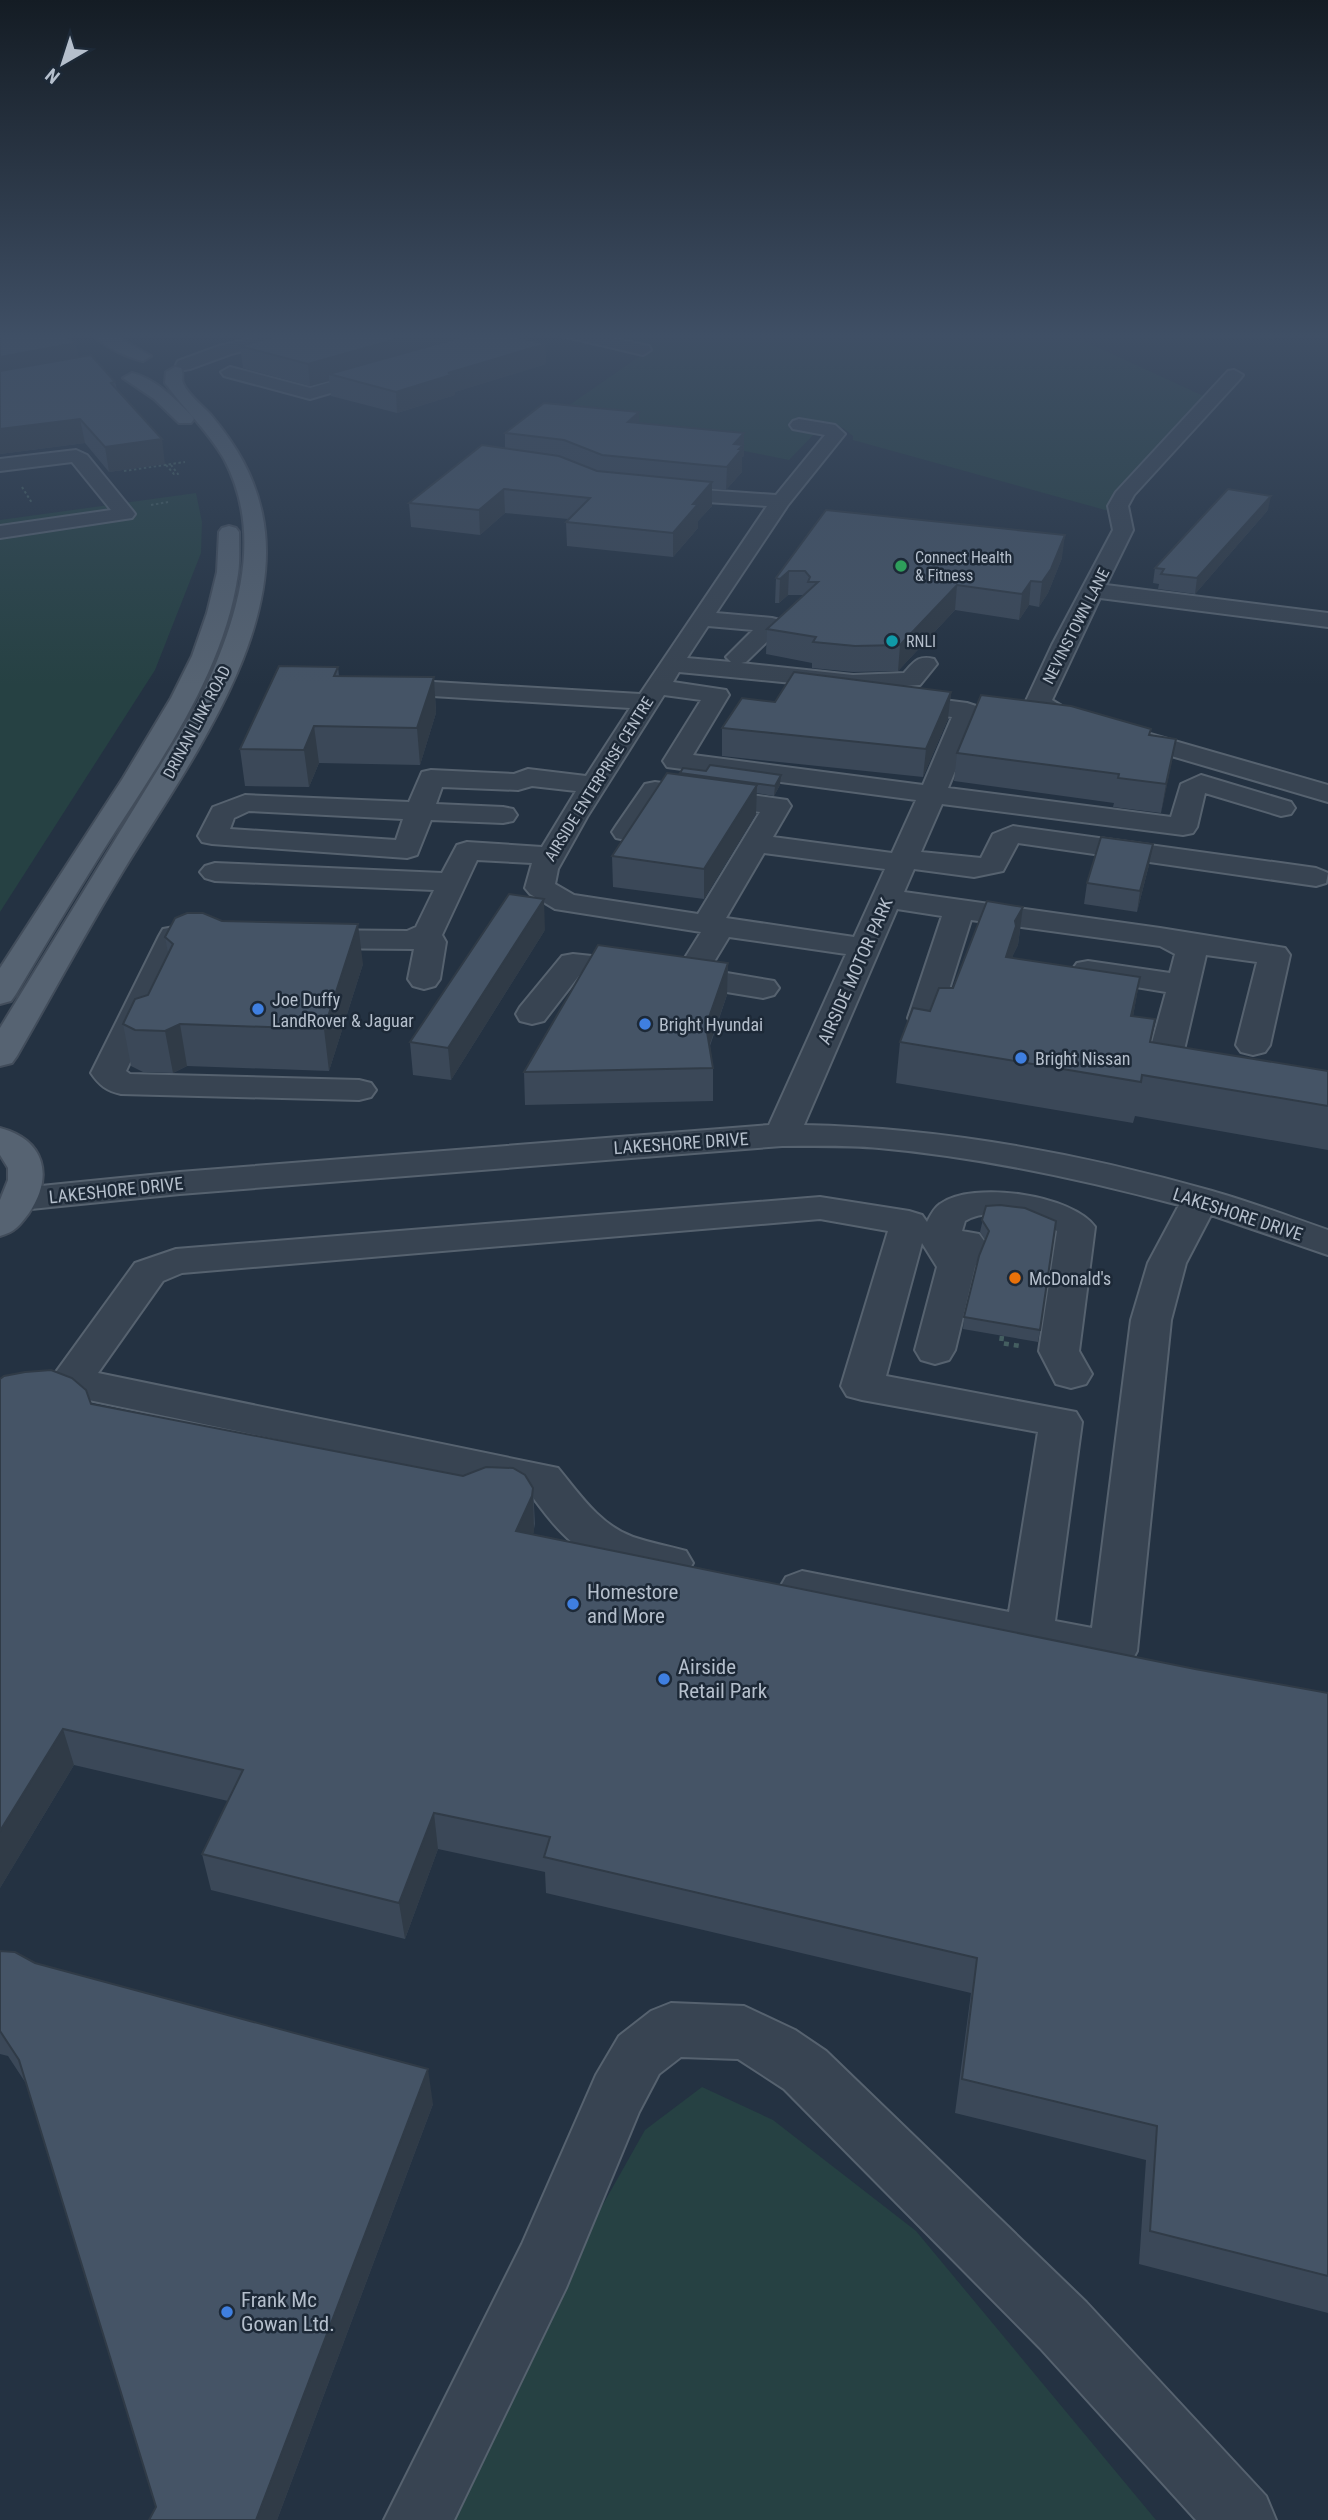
<svg xmlns="http://www.w3.org/2000/svg" width="1328" height="2520" viewBox="0 0 1328 2520" font-family="'Roboto Condensed',sans-serif">
<style>
.green{fill:#264143}
.lines{fill:none;stroke-linecap:round;stroke-linejoin:round}
.minor-casing{stroke:#56626f;stroke-width:4}
.major-casing{stroke:#424d5b;stroke-width:4}
.path-far1{stroke:#445e60;stroke-width:2;stroke-dasharray:2.5 2.5;stroke-linecap:butt}
.path{stroke:#445e60;stroke-width:4.5;stroke-dasharray:5 5;stroke-linecap:butt}
.minor{fill:#384452;fill-rule:evenodd}
.major{fill:#566372;fill-rule:evenodd}
.wall{fill:#3b4858}
.shaded-wall{fill:#303b47}
.building{fill:#455466;stroke:#303b47;stroke-width:2}
.leisure-dot{fill:#2e9e5b;stroke:#1d2937;stroke-width:2.5}
.culture-dot{fill:#0f9aa8;stroke:#1d2937;stroke-width:2.5}
.shop-dot{fill:#3f7fe0;stroke:#1d2937;stroke-width:2.5}
.food-dot{fill:#e8710a;stroke:#1d2937;stroke-width:2.5}
.labels{text-anchor:middle;dominant-baseline:central;stroke-width:5;stroke-linejoin:round;paint-order:stroke}
.far-poi-label{font-size:16px;fill:#b5bfcc;stroke:#1d2937;text-anchor:start}
.far-street-label{font-size:16px;fill:#b5bfcc;stroke:#1d2937}
.street-label{font-size:18px;fill:#b5bfcc;stroke:#1d2937}
.poi-label{font-size:18px;fill:#b5bfcc;stroke:#1d2937;text-anchor:start}
.near-poi-label{font-size:21px;fill:#b5bfcc;stroke:#1d2937;text-anchor:start}
</style>
<rect width="100%" height="100%" fill="#243242"/>
<!-- green -->
<path class="green" d="M581,333H1291L1285,338L1084,341L1210,399L1119,509L1105,510L853,440V436L843,428L798,421L789,428L814,434L789,460L558,413L650,349Z
M196,493L202,522L201,553L155,670L0,912V520Z
M702,2087L773,2120L916,2231L1156,2520H449L531,2332L645,2130Z"/>
<g class="lines">
<!-- minor casing -->
<g class="minor-casing">
<path id="minor" d="M276,333H303L301,336L231,354L190,369L184,370L176,365L178,361L219,346Z
M560,333H588L649,346L651,350L643,355L562,336Z
M230,367L310,388L379,368L388,373L385,377L310,399L224,376L221,372Z
M1234,370L1243,375L1240,379L1134,495L1128,506L1133,530L1106,585L1328,613V627L1100,598L1052,700L1070,711L1328,785V802L1052,721L1029,708L1025,703L1052,645L1113,530L1108,506L1116,492L1228,371Z
M799,419L835,425L845,434L788,505L716,613L772,618L780,620L784,625L746,662L741,663L853,675L904,673C914,662 918,655 934,659L937,664L920,685L853,689L679,672L673,682L726,690L729,695L693,755L923,785L952,717L897,710L888,707L884,702L888,697L897,694L967,703L976,706L980,711L948,788L1171,817L1181,784L1201,775L1291,802L1295,808L1291,814L1281,816L1205,793L1197,827L1193,833L1183,835L942,804L921,852L981,858L993,834L1013,826L1316,868L1328,873L1326,883L1316,886L1018,843L1003,871L974,877L914,869L904,892L1160,928L1285,948L1290,955L1270,1045L1265,1052L1253,1055L1241,1052L1236,1045L1257,962L1206,955L1184,1050L1179,1057L1167,1060L1155,1057L1150,1050L1166,992L1088,979L1077,977L1072,970L1077,963L1088,961L1170,973L1175,954L1160,946L971,920L940,1018L936,1025L924,1028L912,1025L908,1018L942,916L897,909L804,1125C942,1128 1079,1153 1212,1191C1251,1202 1290,1217 1328,1230V1255L1211,1215L1186,1263L1171,1320L1137,1651L1130,1664L1113,1670L802,1607L786,1601L779,1589L786,1577L802,1571L1009,1612L1038,1432L862,1400L847,1396L841,1386L888,1231L820,1219L182,1273L163,1281L98,1373L558,1468C580,1495 600,1525 633,1537C650,1543 669,1546 686,1551L693,1563L686,1575C667,1581 653,1577 634,1572C578,1556 562,1537 529,1492L84,1399L69,1395L56,1372L135,1263L176,1249L820,1197L909,1211L922,1215L927,1222C930,1216 934,1208 940,1204C972,1180 1073,1195 1095,1227L1079,1351L1092,1374L1086,1384L1071,1388L1056,1384L1039,1351L1057,1231C1034,1217 989,1206 965,1221L962,1231L979,1234L985,1242L975,1267L955,1350L949,1360L935,1364L921,1360L915,1350L937,1267L922,1243L886,1376L1076,1412L1082,1422L1055,1621L1092,1628L1131,1320L1148,1263L1179,1205C1081,1179 980,1157 879,1148C847,1145 814,1146 782,1146L180,1194L21,1210L8,1207L2,1199L8,1191L21,1188L180,1172L769,1125L846,954L729,937L709,970L774,981L779,988L774,995L763,998L678,984L673,977L701,932L555,909L530,894L525,888L532,863L477,860L442,935L446,942L440,979L435,986L424,989L413,986L408,979L414,949L309,948L298,946L294,939L298,932L309,930L407,931L416,927L434,890L215,881L205,878L200,872L205,866L215,863L442,873L457,845L467,842L542,847L576,791L532,786L518,790L442,787L436,804L503,807L513,809L517,815L513,821L503,823L431,820L417,855L407,858L212,844L202,842L198,836L213,807L245,795L409,802L422,772L431,770L514,774L528,769L586,776L630,708L383,693L374,691L371,686L374,681L383,679L640,694L767,506L661,499L654,497L651,493L654,489L661,487L776,495L825,435L793,429L790,425L793,421ZM708,626L753,630L726,657L731,662L687,658ZM664,695L701,700L663,761L667,767L916,800L892,853L773,837L791,806L787,800L655,782L645,784L616,826L612,832L616,838L626,840L636,838L662,799L760,812L698,914L574,895L555,884L558,869L587,817ZM249,811L403,819L396,840L230,829L234,818ZM764,853L885,869L854,937L726,918Z
M76,450L87,455L132,510L135,514L132,518L0,538V526L111,510L72,462L0,471V459Z
M174,927L221,930L225,937L221,944L185,946L126,1071L130,1074L359,1080L371,1083L376,1090L371,1097L359,1100L121,1094C107,1091 99,1085 91,1073L159,936L163,929Z
M573,954L649,962L654,969L649,976L638,978L581,973L544,1021L532,1024L520,1021L516,1014L520,1007L562,956Z
M671,2003L744,2006L795,2030L826,2051L1086,2302L1266,2496L1276,2520H1196L1040,2348L784,2089L738,2059L681,2057L659,2074L639,2112L566,2288L454,2520H384L522,2244L596,2075L619,2036L651,2011Z"/>
</g>
<!-- major casing -->
<g class="major-casing">
<path id="major" d="M91,333H110L151,356L143,361C126,357 103,346 91,333Z
M175,367L181,368C184,374 181,378 183,383C188,395 203,406 211,415C236,445 254,475 262,513C288,634 182,773 123,871C86,932 52,995 17,1056L12,1063L0,1066V1028L198,704C234,628 267,540 224,459C208,431 184,409 165,383L166,372Z
M132,373C156,379 174,398 191,415L194,419L191,423H179L154,399L123,378Z
M229,526L236,528L239,532C239,546 240,561 238,574C223,676 158,764 104,849C74,897 45,945 16,994L11,1001L0,1004V968L123,778L171,698L192,656L207,613L217,572L219,532L222,528Z
M0,1128C45,1140 54,1176 29,1213C20,1225 15,1232 0,1236V1200L8,1180V1168L0,1155Z"/>
</g>
<!-- path-far1 -->
<path class="path-far1" d="M154,334L184,337
M166,465L174,474H178L171,465
M124,471L185,462
M22,487L32,503
M151,505L168,502"/>
<!-- path -->
<path class="path" d="M1002,1336L1001,1343L1020,1346"/>
<!-- minor -->
<use href="#minor" class="minor"/>
<!-- major -->
<use href="#major" class="major"/>
</g>
<!-- wall -->
<path class="wall" d="M92,333H130L106,336Z
M288,333H468V335L476,333H515V337L545,344L546,364L455,392V395L397,413L331,396L329,381L310,386L243,368L240,346Z
M78,358L115,382L117,389L165,464L109,472L85,443L0,454Z
M639,423L744,456L742,457V472L726,490L712,489V506L698,521V528L673,557L567,546L566,522L568,519L505,513L480,535L411,527L409,503L505,448V433Z
M826,510L1062,558L1048,593L1039,607L1029,605L1019,620L955,610L898,671L853,672L812,668V663L766,654L767,629L804,595H788L779,603H775L776,578Z
M1268,510L1195,594L1158,589L1159,584L1153,583L1155,568Z
M338,667L339,676L434,677L436,713L420,765L319,763L309,787L245,786L240,749Z
M951,692L948,719L923,777L722,756V728L775,702Z
M1150,735L1176,739L1161,813L1113,807L1114,803L954,781L957,753Z
M680,773L780,785L774,796L756,793V814L704,899L613,887L612,856L680,775Z
M1153,844L1149,865L1137,912L1084,904L1087,883Z
M1023,907L1018,945L1013,955L1012,958L1140,977L1133,1016L1150,1042L1328,1071V1150L1135,1116L1133,1123L896,1083L900,1042L953,988Z
M222,921L363,964L329,1071L187,1066L173,1073L143,1072L131,1066L123,1024L148,995L168,953L165,937Z
M545,930L451,1080L413,1075L410,1042Z
M728,963L727,995L710,1046L713,1068V1101L525,1105L524,1072Z
M986,1206L1040,1330L1038,1342L963,1329L964,1317L985,1240L980,1232Z
M0,1379L91,1404L463,1476L533,1488L535,1524L533,1534L1195,1669L1328,1693V2313L1139,2264L1146,2160L955,2113L971,1993L546,1893L545,1872L438,1849L405,1939L211,1890L202,1854L228,1801L74,1765L0,1888Z
M0,1951L433,2104L277,2520H149L156,2507L27,2085L8,2056L0,2054Z"/>
<!-- shaded-wall -->
<path class="shaded-wall" d="M105,333H130L106,336Z
M418,333H468L469,340L329,374V381L310,386L308,364Z
M509,333H515L516,351L504,334Z
M76,343L80,365L0,380V357Z
M545,344L546,364L455,392V395L397,413L396,392L448,373Z
M639,412V434L628,422Z
M80,419L85,443L0,454V429Z
M744,433V456L742,457V472L726,490L727,467L734,444Z
M162,439L165,464L109,472L105,447Z
M712,482V506L698,521V528L673,557V533L693,504Z
M504,489L505,513L480,535L479,510Z
M1271,496L1268,510L1195,594L1197,578Z
M1065,535L1062,558L1048,593L1039,607L1042,582Z
M789,571L788,595L779,603L780,579Z
M1031,581L1029,605L1019,620L1022,594Z
M957,585L955,610L898,671L900,645Z
M434,677L436,713L420,765L417,728Z
M951,692L948,719L923,777L926,749Z
M314,726L319,763L309,787L304,750Z
M1176,739L1171,767L1161,813L1166,784Z
M781,775L780,785L774,796L775,786Z
M757,785L756,814L704,899V869Z
M1153,844L1149,865L1137,912L1140,891Z
M544,899L545,930L451,1080L448,1048Z
M1023,907L1018,945L1013,955L1012,965L1006,957L1015,921Z
M358,924L363,964L329,1071L324,1029Z
M728,963L727,995L705,1058L706,1026Z
M1140,977L1133,1017L1131,1016Z
M180,1024L187,1066L173,1073L165,1031Z
M533,1488L534,1532L519,1567L516,1531Z
M63,1729L74,1765L0,1888V1831Z
M434,1813L438,1849L405,1939L399,1903Z
M428,2069L433,2104L277,2520H256Z"/>
<!-- building -->
<path class="building" d="M0,333H62L76,343L0,357Z
M288,333H418L308,364L240,346Z
M476,333H509L504,334L545,344L448,373L454,374L396,392L329,374Z
M91,355L115,382L111,383L162,439L105,447L80,419L0,429V371Z
M544,403L639,412L628,422L744,433L734,444L743,445L739,449H742L727,467L704,465L602,455L564,440L505,433Z
M482,445L559,456L597,471L712,482L693,504H698L673,533L566,522L590,498L504,489L479,510L409,503Z
M1228,489L1271,496L1197,578L1161,574L1164,569L1155,568Z
M826,510L1065,535L1051,569L1042,582L1031,581L1022,594L957,585L900,645L855,646L813,642L816,637L767,629L818,582H808L810,577L805,571H789L780,579L776,578Z
M279,666L338,667L334,676L434,677L417,728L314,726L304,750L240,749Z
M794,672L951,692L926,749L722,728L742,698L775,702Z
M981,695L1071,706L1151,729L1149,735L1176,739L1166,784L1118,778L1119,774L957,753Z
M710,765L781,775L775,786L680,773L683,768L706,771Z
M667,773L757,785L704,869L612,856Z
M1101,837L1153,844L1140,891L1087,883Z
M509,894L544,899L448,1048L410,1042Z
M987,901L1023,907L1015,921L1016,926L1006,957L1140,977L1131,1016L1155,1019L1150,1042L1328,1071V1106L1142,1075L1141,1082L900,1042L913,1008L930,1011L939,988H953Z
M187,913H203L222,921L358,924L324,1029L180,1024L165,1031L135,1030L123,1024L135,999L148,995L173,944L165,937L175,918Z
M598,945L728,963L706,1026L713,1068L524,1072Z
M1000,1205L1025,1208L1056,1221L1040,1330L964,1317L979,1256L989,1231L982,1220L986,1206Z
M51,1370L72,1378L86,1390L91,1404L463,1476L486,1467L513,1468L525,1475L533,1488L532,1496L516,1531L1195,1669L1328,1693V2276L1150,2231L1157,2126L962,2079L977,1958L544,1857L550,1837L434,1813L399,1903L202,1854L243,1770L63,1729L0,1831V1379L4,1376L25,1372Z
M0,1951L15,1952L35,1963L428,2069L256,2520H149L156,2507L19,2060L0,2031Z"/>
<!-- sky -->
<linearGradient id="sky" x2="0" y2="1"><stop stop-color="#141c24"/><stop offset="0.49" stop-color="#3f4f65"/><stop offset="1" stop-color="#3f4f65" stop-opacity="0"/></linearGradient>
<rect width="1328" height="685" fill="url(#sky)"/>
<!-- markers -->
<circle class="leisure-dot" cx="901" cy="566" r="7"/>
<circle class="culture-dot" cx="892" cy="641" r="7"/>
<g class="shop-dot">
<circle cx="258" cy="1009" r="7"/>
<circle cx="645" cy="1024" r="7"/>
<circle cx="1021" cy="1058" r="7"/>
<circle cx="573" cy="1604" r="7"/>
<circle cx="664" cy="1679" r="7"/>
<circle cx="227" cy="2312" r="7"/>
</g>
<circle class="food-dot" cx="1015" cy="1278" r="7"/>
<g class="labels">
<!-- far-poi labels -->
<g class="far-poi-label">
<text x="915" y="557">Connect Health<tspan x="915" dy="18">&amp; Fitness</tspan></text>
<text x="906" y="641">RNLI</text>
</g>
<!-- far-street labels -->
<g class="far-street-label">
<text transform="translate(1076 626) rotate(-63)">NEVINSTOWN LANE</text>
<text transform="translate(197 722) rotate(-62)">DRINAN LINK ROAD</text>
<text transform="translate(599 779) rotate(-58)">AIRSIDE ENTERPRISE CENTRE</text>
</g>
<!-- street labels -->
<g class="street-label">
<text transform="translate(855 971) rotate(-66)">AIRSIDE MOTOR PARK</text>
<text transform="translate(681 1143) rotate(-4)">LAKESHORE DRIVE</text>
<text transform="translate(116 1190) rotate(-6)">LAKESHORE DRIVE</text>
<text transform="translate(1238 1214) rotate(18)">LAKESHORE DRIVE</text>
</g>
<!-- poi labels -->
<g class="poi-label">
<text x="272" y="999">Joe Duffy<tspan x="272" dy="21">LandRover &amp; Jaguar</tspan></text>
<text x="659" y="1024">Bright Hyundai</text>
<text x="1035" y="1058">Bright Nissan</text>
<text x="1029" y="1278">McDonald's</text>
</g>
<!-- near-poi labels -->
<g class="near-poi-label">
<text x="587" y="1592">Homestore<tspan x="587" dy="24">and More</tspan></text>
<text x="678" y="1667">Airside<tspan x="678" dy="24">Retail Park</tspan></text>
<text x="241" y="2300">Frank Mc<tspan x="241" dy="24">Gowan Ltd.</tspan></text>
</g>
</g>
<!-- north arrow -->
<g transform="translate(63 63) rotate(219)" stroke="#1d2937" stroke-width="5" paint-order="stroke">
<path d="M0-5L12 26L0 18L-12 26Z" fill="#b5bfcc"/>
<text y="-10" font-size="19" font-weight="bold" text-anchor="middle" fill="#b5bfcc">N</text>
</g>
</svg>
